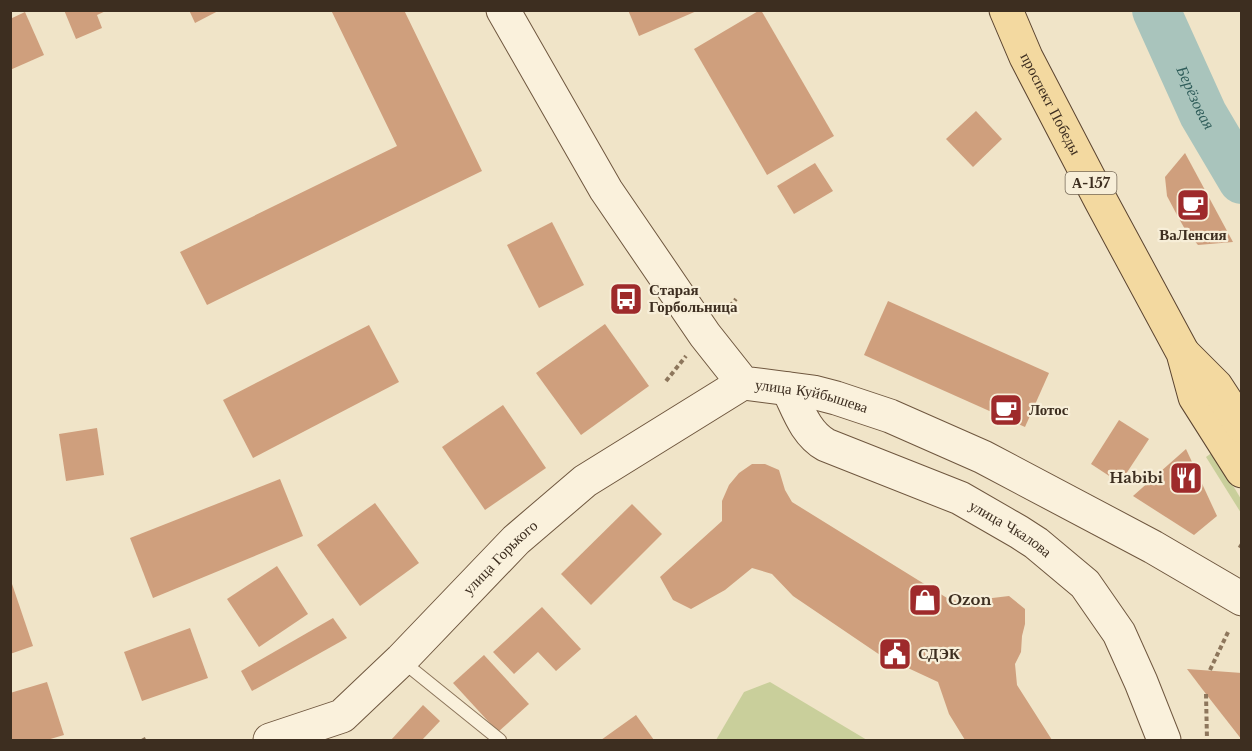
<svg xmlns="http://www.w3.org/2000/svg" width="1252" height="751" font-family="'Libre Baskerville',serif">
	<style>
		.green { fill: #c9cf9b }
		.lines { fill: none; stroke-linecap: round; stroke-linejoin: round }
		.river { stroke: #a9c4bc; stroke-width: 48 }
		.building { fill: #cf9f7d }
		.lane-casing { stroke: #8d765c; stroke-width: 14 }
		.secondary-casing { stroke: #6f573f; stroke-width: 35 }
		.primary-casing { stroke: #5b4430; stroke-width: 35 }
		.path { stroke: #8d765c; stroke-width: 4; stroke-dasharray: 4.5 3; stroke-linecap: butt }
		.lane { stroke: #faf1dc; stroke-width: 12 }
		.secondary { stroke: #faf1dc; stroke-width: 33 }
		.primary { stroke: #f3d9a0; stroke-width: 33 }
		.labels { text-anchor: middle; stroke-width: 4.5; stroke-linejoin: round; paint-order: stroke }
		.shield { fill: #f7eed8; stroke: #756857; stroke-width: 1.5 }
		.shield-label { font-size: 14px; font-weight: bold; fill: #3d2e20 }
		.street-label { font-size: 15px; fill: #3d2e20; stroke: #f7eed8 }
		.poi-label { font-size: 15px; font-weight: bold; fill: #3d2e20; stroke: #f7eed8; text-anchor: start }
		.water-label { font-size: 16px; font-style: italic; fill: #2f5d5a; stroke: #f7eed8 }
	</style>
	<rect width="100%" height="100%" fill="#f0e4c8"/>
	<g class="green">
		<path d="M1213,452l28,47v14l-35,-56z"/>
		<path d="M770,682l97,58h-151l28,-48z"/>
	</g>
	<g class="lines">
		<path class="river" id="s1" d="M1156,10l47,104 39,66"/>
	</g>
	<g class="building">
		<path d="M64,10h44l-11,5 5,13 -26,11z"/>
		<path d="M189,10h31l-25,13z"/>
		<path d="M331,10h73l78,161 -275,134 -27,-53 217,-106z"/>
		<path d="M628,10h71l-60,26z"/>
		<path d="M760,10h1l73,126 -67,39 -73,-126z"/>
		<path d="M25,12l19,43 -34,15v-51z"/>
		<path d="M976,111l26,28 -29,28 -27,-28z"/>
		<path d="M1185,153l48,89 -35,3 -12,-14 -9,-16 -10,-19 -2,-19z"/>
		<path d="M815,163l18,28 -39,23 -17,-28z"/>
		<path d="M552,222l32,63 -45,23 -32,-63z"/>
		<path d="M888,301l161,72 -24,54 -161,-72z"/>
		<path d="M605,324l44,62 -68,49 -45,-62z"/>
		<path d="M369,325l30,57 -146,76 -30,-58z"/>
		<path d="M503,405l43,63 -61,42 -43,-63z"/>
		<path d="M1119,420l30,19 -29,44 -29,-19z"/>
		<path d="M97,428l7,47 -38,6 -7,-47z"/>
		<path d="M1186,449l31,67 -23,19 -61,-39z"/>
		<path d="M752,464h13l14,6 6,20 7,12 155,96 19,6 18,-5 25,-3 16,13v15l-3,12 -1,16 -6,12 2,21 35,55h-87l-16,-26 -11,-32 -58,-27 -87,-59 -21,-22 -20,-6 -27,22 -34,19 -18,-9 -13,-23 62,-56v-20l7,-16 10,-12z"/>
		<path d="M280,479l23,57 -150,62 -23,-60z"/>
		<path d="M375,503l44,60 -59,43 -43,-61z"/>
		<path d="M632,504l30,30 -71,71 -30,-31z"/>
		<path d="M277,566l31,48 -49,33 -32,-48z"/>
		<path d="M10,578l23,68 -23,8z"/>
		<path d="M542,607l39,42 -25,22 -18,-19 -24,22 -21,-22z"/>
		<path d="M333,618l14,20 -95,53 -11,-20z"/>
		<path d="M190,628l18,50 -66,23 -18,-49z"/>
		<path d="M484,655l45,49 -31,28 -45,-49z"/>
		<path d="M1187,669l55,4v67l-36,-46z"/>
		<path d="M47,682l17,53 -17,5h-37v-47z"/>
		<path d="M423,705l17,16 -18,19h-31z"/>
		<path d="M636,715l18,25h-53z"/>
	</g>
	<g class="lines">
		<defs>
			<path id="lane" d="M402,661l98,79"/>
			<g id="secondary">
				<path id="s2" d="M503,10l103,180 99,145 38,48 70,9 23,6 54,18 93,41 170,90 89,52"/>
				<path id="s3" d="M788,389c10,20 17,44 38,56l134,53 59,34 17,11 49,41 34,49 22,49 23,58"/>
				<path id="s4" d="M270,740l72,-24 59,-56 115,-120 69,-59 158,-98"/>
			</g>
			<g id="primary">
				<path id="s5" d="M1006,10l20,47 75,144 82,152 12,44 47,74"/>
				<path d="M1184,354l32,32 26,40"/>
			</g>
		</defs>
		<use href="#lane" class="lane-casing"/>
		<use href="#secondary" class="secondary-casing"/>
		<use href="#primary" class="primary-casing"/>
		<g class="path">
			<path d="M725,312l11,-13"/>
			<path d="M666,381l20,-25"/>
			<path d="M1239,545l3,2"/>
			<path d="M1210,670l19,-40"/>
			<path d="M1206,694l1,46"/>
			<path d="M143,738l1,2"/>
		</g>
		<use href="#lane" class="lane"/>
		<use href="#secondary" class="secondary"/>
		<use href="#primary" class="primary"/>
	</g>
	<defs>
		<symbol id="cafe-square" viewBox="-11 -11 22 22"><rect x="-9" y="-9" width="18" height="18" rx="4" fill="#9e2a2b" stroke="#f7eed8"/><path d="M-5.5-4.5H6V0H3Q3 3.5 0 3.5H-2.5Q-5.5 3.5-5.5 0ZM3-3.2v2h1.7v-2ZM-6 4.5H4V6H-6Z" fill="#fff"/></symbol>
		<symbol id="bus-square" viewBox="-11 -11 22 22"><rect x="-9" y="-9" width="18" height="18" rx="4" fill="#9e2a2b" stroke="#f7eed8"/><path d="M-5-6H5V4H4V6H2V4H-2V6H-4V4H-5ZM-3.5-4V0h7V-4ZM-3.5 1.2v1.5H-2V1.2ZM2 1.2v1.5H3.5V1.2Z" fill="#fff"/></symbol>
		<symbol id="restaurant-square" viewBox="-11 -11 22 22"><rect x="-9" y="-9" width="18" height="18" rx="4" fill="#9e2a2b" stroke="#f7eed8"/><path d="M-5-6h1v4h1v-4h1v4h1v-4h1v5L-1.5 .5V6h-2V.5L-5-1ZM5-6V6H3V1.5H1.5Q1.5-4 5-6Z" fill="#fff"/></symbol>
		<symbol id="shop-square" viewBox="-11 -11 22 22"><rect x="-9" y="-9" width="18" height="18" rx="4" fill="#9e2a2b" stroke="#f7eed8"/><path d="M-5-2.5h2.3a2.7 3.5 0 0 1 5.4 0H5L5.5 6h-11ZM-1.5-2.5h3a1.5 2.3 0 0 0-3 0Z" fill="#fff"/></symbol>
		<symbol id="civic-square" viewBox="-11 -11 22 22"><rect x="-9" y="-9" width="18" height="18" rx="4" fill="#9e2a2b" stroke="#f7eed8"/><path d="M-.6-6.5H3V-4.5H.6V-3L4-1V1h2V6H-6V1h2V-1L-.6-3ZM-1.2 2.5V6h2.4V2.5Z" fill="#fff"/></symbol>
	</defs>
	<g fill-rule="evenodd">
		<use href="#cafe-square" x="1174" y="186" width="38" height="38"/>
		<use href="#bus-square" x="607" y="280" width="38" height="38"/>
		<use href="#cafe-square" x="987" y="391" width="38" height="38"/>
		<use href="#restaurant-square" x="1167" y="459" width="38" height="38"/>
		<use href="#shop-square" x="906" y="581" width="38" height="38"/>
		<use href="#civic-square" x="876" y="635" width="38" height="38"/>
	</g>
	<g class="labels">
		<rect class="shield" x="1065.5" y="172" width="51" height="22" rx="4.5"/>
		<g class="shield-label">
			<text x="1091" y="188">А-157</text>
		</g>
		<g class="street-label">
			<text dy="5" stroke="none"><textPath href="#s5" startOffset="104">проспект Победы</textPath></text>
			<text dy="5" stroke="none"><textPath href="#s2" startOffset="514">улица Куйбышева</textPath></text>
			<text dy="5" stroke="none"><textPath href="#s3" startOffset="272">улица Чкалова</textPath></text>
			<text dy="5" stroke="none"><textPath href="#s4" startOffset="300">улица Горького</textPath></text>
		</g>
		<g class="poi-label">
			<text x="1193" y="240" text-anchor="middle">ВаЛенсия</text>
			<text x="649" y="295">Старая<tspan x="649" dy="17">Горбольница</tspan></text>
			<text x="1029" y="415">Лотос</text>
			<text x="1163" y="483" text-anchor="end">Habibi</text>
			<text x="948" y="605">Ozon</text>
			<text x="918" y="659">СДЭК</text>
		</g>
		<g class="water-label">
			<text dy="6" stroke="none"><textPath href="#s1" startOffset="96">Берёзовая</textPath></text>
		</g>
	</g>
	<rect width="1252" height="751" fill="none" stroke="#3d2e20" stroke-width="24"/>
</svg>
